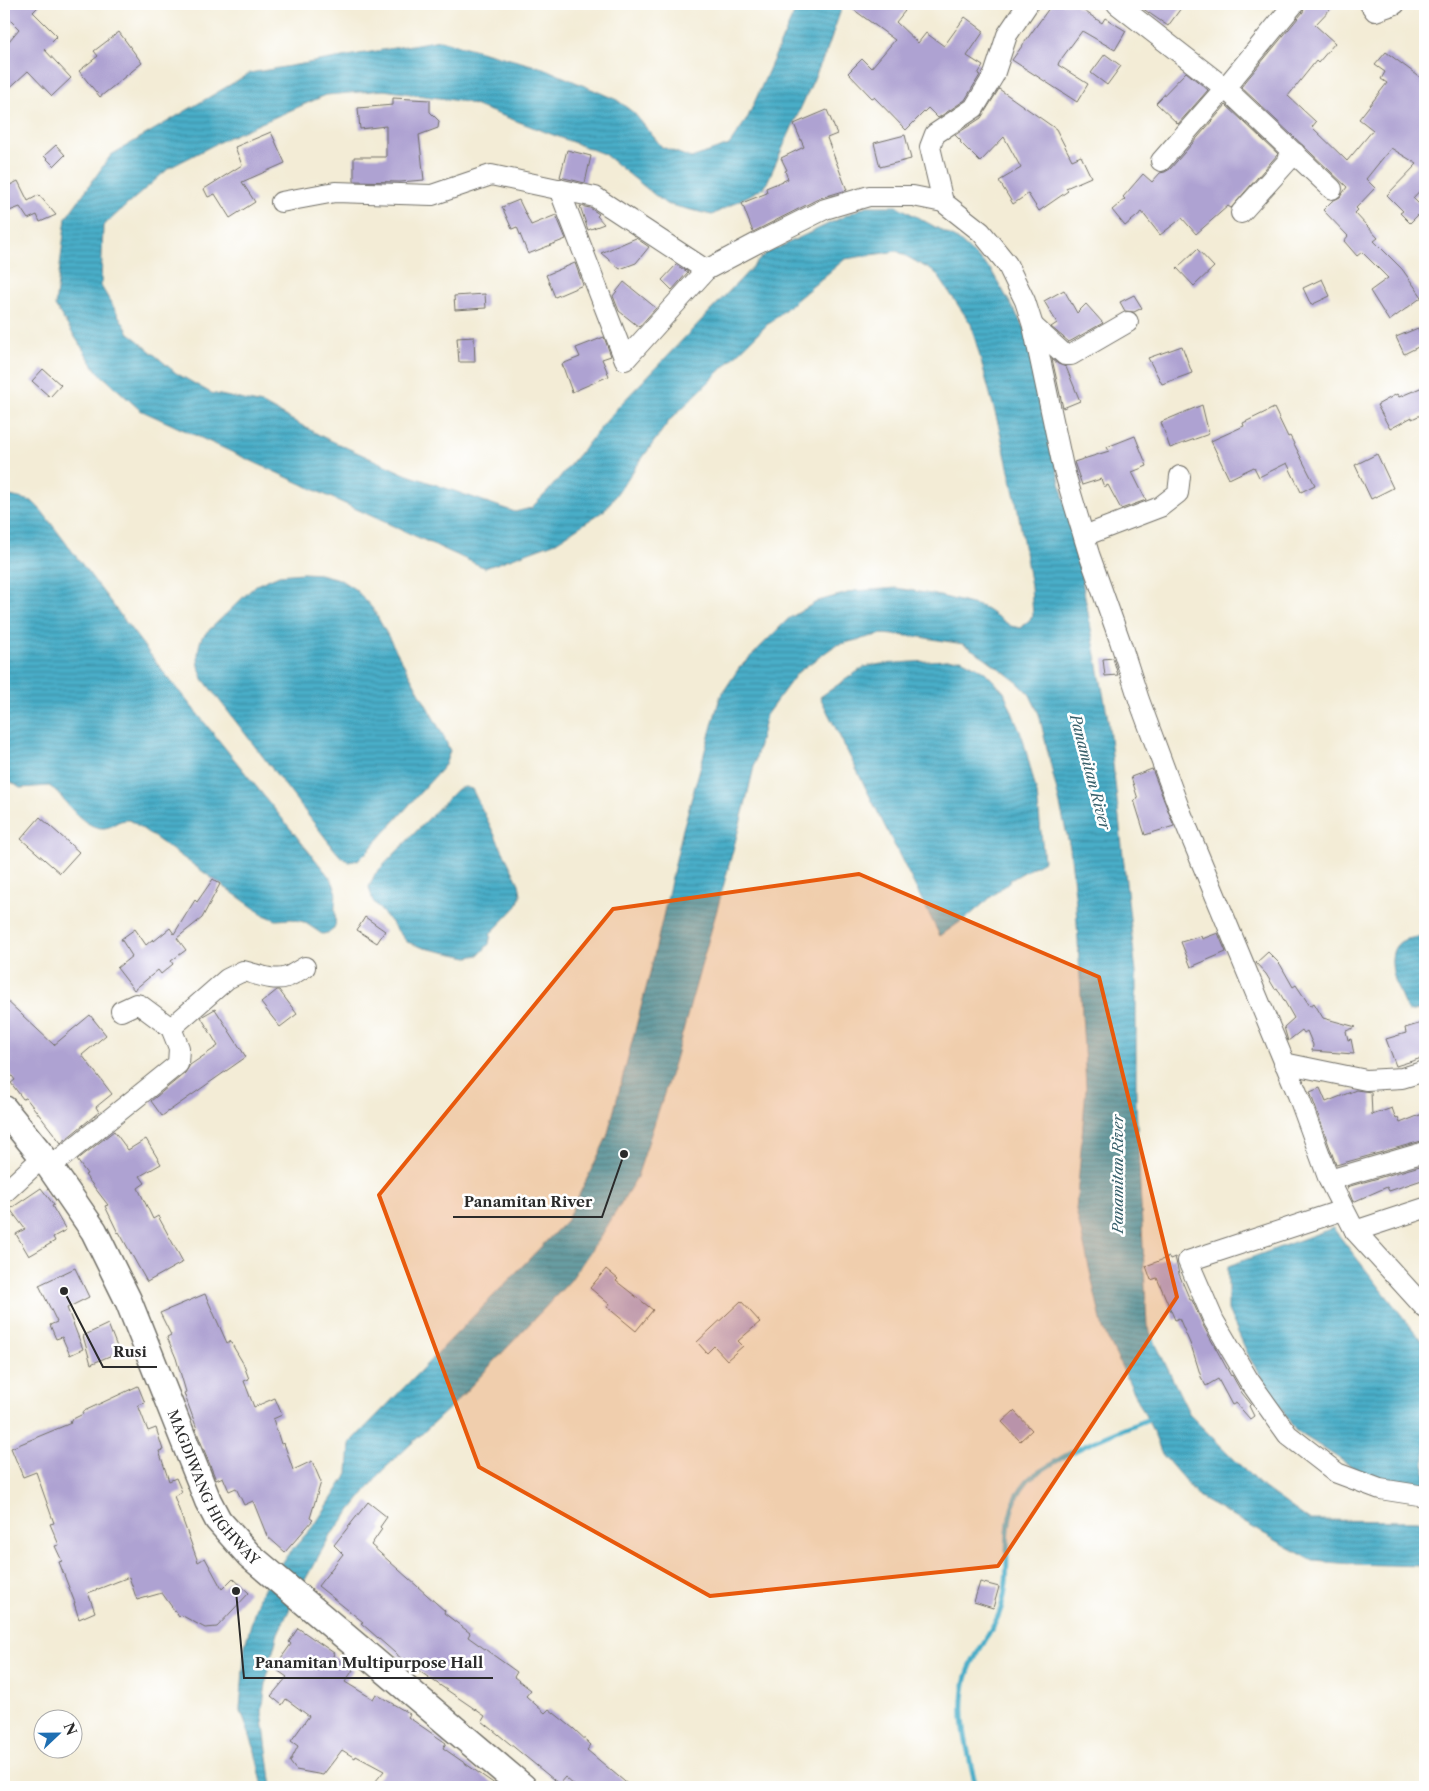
<svg xmlns="http://www.w3.org/2000/svg" width="1429" height="1791" font-family="'Libre Caslon Text',serif">
	<style>
		.water { fill: url(#water-rules); stroke: #3a6c7a }
		.lines { fill: none; stroke-linecap: round; stroke-linejoin: round }
		.stream { stroke: #48adc8; stroke-width: 5 }
		.building { fill: #aea2d2 }
		.minor-casing { stroke: #716f67; stroke-width: 22 }
		.major-casing { stroke: #716f67; stroke-width: 29 }
		.minor { stroke: #fff; stroke-width: 20 }
		.major { stroke: #fff; stroke-width: 26 }
		.marked { fill: #e8590c; fill-opacity: 0.2; stroke: #e8590c; stroke-width: 4; stroke-linejoin: round }
		.labels { text-anchor: middle; stroke-width: 5; stroke-linejoin: round; paint-order: stroke }
		.street-label { font-size: 14px; fill: #2b2b2b; stroke: #fff }
		.water-label { font-size: 15px; font-style: italic; fill: #375f6a; stroke: #fff }
		.leader { fill: none; stroke: #2b2b2b; stroke-width: 2 }
		.callout-dot { fill: #2b2b2b; stroke: #fff; stroke-width: 2 }
		.callout-label { font-size: 15px; text-anchor: middle; font-weight: bold; fill: #2b2b2b; stroke: #fff; stroke-width: 5; stroke-linejoin: round; paint-order: stroke }
	</style>
	<defs>
		<pattern id="water-rules" width="6" height="5" patternUnits="userSpaceOnUse" patternTransform="scale(1.25)"><rect width="6" height="5" fill="#48adc8"/><path d="M0 2.5h6" fill="none" stroke="#3c8da3"/></pattern>
	</defs>
	<rect width="100%" height="100%" fill="#fff"/>
	<filter id="ink" filterUnits="userSpaceOnUse"><feTurbulence type="fractalNoise" baseFrequency=".02" numOctaves="2"/><feDisplacementMap in="SourceGraphic" scale="10" xChannelSelector="R" yChannelSelector="G"/><feConvolveMatrix kernelMatrix="1 2 1 2 8 2 1 2 1" color-interpolation-filters="sRGB"/></filter>
	<filter id="wash" filterUnits="userSpaceOnUse"><feTurbulence type="fractalNoise" baseFrequency=".0096" numOctaves="4" result="noise"/><feDisplacementMap in="SourceGraphic" scale="20" xChannelSelector="R" yChannelSelector="G"/><feGaussianBlur stdDeviation="1.12" result="paint"/><feColorMatrix in="noise" values="0 0 0 0 0 0 0 0 0 0 0 0 0 0 0 0 0 1.4 0 .05"/><feComposite in="paint" operator="in"/></filter>
	<g filter="url(#wash)">
		<rect width="100%" height="100%" fill="#f3ecd6"/>
		<g class="water">
			<path d="M798,4h45l-16,46 -62,137 -53,28 -46,-11 -62,-50 -138,-52 -82,-12 -58,5 -97,42 -60,31 -66,58 -2,60 28,47 47,40 35,20 52,11 60,33 82,37 110,38 16,-4 18,-18 70,-84 146,-152 101,-48h31l62,34 32,30 34,59 55,241 28,149 28,254v132l11,221 43,89 69,69 50,36 116,1v45l-72,-2 -40,-3 -113,-63 -38,-44 -10,-25 -49,-100 -27,-119 10,-123 -10,-183 -6,-56 -31,-134 -9,-19 -13,-13 -33,-25 -21,-13 -43,-7 -38,-3 -46,11 -38,27 -32,43 -21,90 -27,101 -44,157 -37,114 -34,56 -33,48 -115,122 -72,67 -53,66 -33,58 -19,39 -10,37 -6,42 10,75h-9l-9,-40 -14,-38 5,-64 14,-49 25,-37 32,-36 32,-50 2,-30 217,-223 40,-83 43,-164 33,-144 37,-132 19,-29 49,-49 30,-18 37,-10 42,-3 39,7 47,12 28,19 10,2 12,-12 -2,-29 -13,-76 -19,-84 -28,-103 -35,-51 -39,-22 -52,8 -77,65 -99,97 -64,89 -49,32 -71,26 -345,-158 -43,-39 -42,-65 11,-88 45,-63 139,-82 190,-33 103,28 74,32 17,13 28,34 29,11 38,-13 18,-26z"/>
			<path d="M10,496l22,5 9,9 121,160 169,209c6,10 5,17 4,27 -1,13 6,26 -13,28l-18,-12 -12,-3 -16,1 -12,-5 -134,-95c-14,-1 -15,7 -26,8 -20,1 -37,-25 -49,-38l-6,-4 -29,2 -16,-11v-279z"/>
			<path d="M303,573l17,1 19,5 17,11 17,19 71,128 6,14 -5,14 -78,87 -8,8 -10,2 -8,-5 -7,-8 -131,-170c-6,-15 -7,-27 -1,-42l54,-52 23,-10z"/>
			<path d="M961,659l23,12 20,21 19,47 14,55 7,67 -32,18 -42,36 -30,21 -120,-239 44,-30 17,-3z"/>
			<path d="M465,787l7,2 47,95 2,10 -4,12 -26,27 -2,11 -10,11 -11,2 -44,-9 -17,-6 -34,-41 -4,-14 6,-13 82,-85z"/>
			<path d="M1425,936v73l-17,3c-8,-16 -26,-55 -9,-69 6,-5 19,-6 26,-7z"/>
			<path d="M1333,1228l92,117v142l-45,-2 -85,-55 -45,-71 -22,-49v-44z"/>
		</g>
		<g class="lines">
			<path class="stream" d="M976,1787c-7,-32 -17,-64 -12,-97 4,-32 24,-48 35,-76 18,-45 -6,-94 29,-134 5,-5 13,-9 19,-13 33,-22 70,-35 107,-50"/>
		</g>
		<g id="blocks">
			<g class="building">
				<path d="M4,4h37l-8,8 24,24 -13,13 27,29 -19,18 -24,-25 -24,22v-46l15,-18 -15,-15z"/>
				<path d="M846,4h50l9,7 -9,11 22,21 8,-10 18,13 21,-29 19,14 -17,25 16,10 -5,8 2,1 -15,25 -27,18 -10,-10 -22,22 -32,-33 -2,1 -24,-25 14,-14 9,9 24,-28z"/>
				<path d="M1052,4h22l28,19 3,-5 21,13 -11,19 -33,-19 -23,31 -1,3 30,19 -11,18 -65,-42z"/>
				<path d="M1136,4h48l-16,22z"/>
				<path d="M1306,4h29l-20,21 20,18 -17,20 -2,-2 -28,35 28,26 -4,5 35,34 26,-31 -14,-11 28,-36 -6,-4 4,-7 -10,-7 11,-13 39,29v104l-12,13 11,11 -14,14 -10,-10 3,-2 -16,-16 30,-31 -26,-16 -25,31 9,9 -19,20 2,2 -3,3 23,25 -4,3 28,28 20,28 -33,24 -19,-30 18,-13 -26,-26 -5,4 -13,-15 4,-5 -25,-26 9,-9 8,-4 7,-10 -106,-100 62,-75z"/>
				<path d="M119,32l23,31 -42,34 -21,-26 19,-15 -4,-5z"/>
				<path d="M1105,54l16,12 -14,19 -16,-12z"/>
				<path d="M1186,72l22,18 -30,34 -22,-21z"/>
				<path d="M999,89l57,40 16,31 9,-4 10,21 -25,11 2,3 -29,20 -11,-17 -15,10 -14,-23 22,-13 -17,-31 -24,25 -20,-20 1,-1 -6,-6 26,-17z"/>
				<path d="M393,98l37,2v12l9,9 -1,7 -19,7 5,45 -24,2 -46,-1v-24h32v-31l-26,3 -2,-21 35,-3z"/>
				<path d="M1226,105l52,49 -47,54 -3,-2 -32,28 -14,-16 -22,17 -18,-23 -17,14 -13,-16 13,-11 -2,-2 20,-23 9,8 8,-9 5,-1 5,-3z"/>
				<path d="M827,110l10,24 -10,4 20,52 -27,8 -67,34 -11,-29 25,-10 -1,-5 22,-9 -3,-8 2,-1 -6,-12 23,-11 -10,-23z"/>
				<path d="M271,132l14,31 -43,19 13,20 -25,16 -15,-24 -7,3 -4,-8 38,-24 -7,-18z"/>
				<path d="M905,135l6,24 -31,8 -6,-24z"/>
				<path d="M56,145l9,10 -11,11 -10,-10z"/>
				<path d="M567,150l24,6 -6,27 -25,-6z"/>
				<path d="M18,181l10,20 11,-6 17,20 -16,7 -3,-7 -9,4 -8,-12 -16,6v-25z"/>
				<path d="M519,200l12,25 25,-10 10,24 -38,15 -11,-27 -5,2 -10,-22z"/>
				<path d="M580,206l10,2 9,6 -2,2 7,8 -16,6z"/>
				<path d="M636,238l13,9 -13,16 -16,6 -19,-16z"/>
				<path d="M1197,249l17,18 -20,19 -17,-18z"/>
				<path d="M575,263l8,22 -28,12 -9,-22z"/>
				<path d="M676,265l12,7 -16,18 -10,-10z"/>
				<path d="M1322,279l8,17 -19,9 -8,-17z"/>
				<path d="M624,282l32,26 -17,19 -20,-16 -6,-15z"/>
				<path d="M1064,290l13,23 9,-9 17,19 -34,19 -18,-15 6,-4 -13,-22z"/>
				<path d="M485,294l1,14 -31,2 -1,-14z"/>
				<path d="M1134,295l8,13 -8,4 -9,-1 -5,-9z"/>
				<path d="M1418,328l6,16 -20,10 -8,-17z"/>
				<path d="M474,337l1,25h-16l-2,-24z"/>
				<path d="M604,337l7,19 -9,3 7,17 -37,16 -10,-28 18,-7 -4,-9z"/>
				<path d="M1182,346l10,27 -30,11 -14,-26z"/>
				<path d="M1052,359l6,5 8,3 14,34 -17,7z"/>
				<path d="M43,369l18,16 -11,12 -18,-16z"/>
				<path d="M1425,386v27l-13,6v-2l-22,12 -13,-24 20,-11 2,3z"/>
				<path d="M1202,405l7,29 -39,14 -9,-26z"/>
				<path d="M1274,408l14,29 2,-1 25,49 -14,7 -14,-29 -28,14 -5,-10 -25,12 -18,-38 33,-15 -1,-3z"/>
				<path d="M1135,436l12,30 -15,6 14,28 -25,9 -13,-24 -4,2 -3,-8 -19,6 -8,-23 35,-11 -2,-4z"/>
				<path d="M1377,454l16,34 -22,11 -16,-34z"/>
				<path d="M1113,658l5,17 -13,1 -2,-17z"/>
				<path d="M1152,769l22,57 -29,9 -11,-35 4,-1 -7,-22z"/>
				<path d="M40,817l39,35 -19,21 -39,-34z"/>
				<path d="M213,879l7,5 -18,34 -25,20 9,12 -15,11 2,3 -12,10 -3,-4 -24,20 -17,-22 15,-12 -11,-17 14,-10 11,16 7,-6 1,2 16,-13 4,6 21,-34 2,2z"/>
				<path d="M365,917l20,14 -8,12 -20,-13z"/>
				<path d="M1218,933l8,19 -35,15 -10,-25 20,-6 1,3z"/>
				<path d="M1268,952l12,12 13,23 3,-2 14,21 4,-3 9,15 33,9 -10,4 2,9 3,-1 3,15 -42,-3 1,-6 -6,-14 -3,2 -2,-3 -14,11 -4,-14 10,-9 -17,-30 -2,1 -9,-15 -10,-11z"/>
				<path d="M277,990h2l18,24 -17,13 -19,-24z"/>
				<path d="M4,998l50,47 36,-30 16,20 -24,20 30,39 -16,13 3,5 -38,31 -35,-45 -3,1 -12,-16 4,-3 -11,-15z"/>
				<path d="M215,1009l31,48 -84,59 -11,-15 34,-28 5,-8 28,-19 -17,-29z"/>
				<path d="M1425,1022v35l-29,9 -10,-27 20,-6 -1,-5z"/>
				<path d="M1320,1088l6,14 30,-12 15,2 1,23 20,-7 4,11 2,-1 2,5 25,-10v27l-89,25 -26,-73z"/>
				<path d="M114,1131l14,19 18,-11 15,25 -21,12 5,7 -7,5 15,31 5,-3 25,46 -36,20 -28,-50 -1,1 -13,-27 3,-1 -23,-30 2,-1 -10,-14z"/>
				<path d="M1420,1166l5,13 -36,12 -2,-4 -34,15 -6,-15z"/>
				<path d="M41,1188l13,17 -2,1 14,24 -13,7 2,4 -26,15 -13,-22 9,-5 -15,-20z"/>
				<path d="M1169,1257l1,2 5,-2 4,17 11,26h2l12,27 27,49 1,-1 10,18 9,11 -2,2 5,10 -4,3 -14,-16 -4,2 -14,-26 -12,7 -5,-9 -9,-29 -13,-30 -4,2 -18,-42 -6,2 -5,-14z"/>
				<path d="M75,1268l14,29 -22,11 16,41 -13,6 -8,-18 -6,2 -6,-14 7,-3 -18,-37z"/>
				<path d="M606,1269l12,10 -2,2 37,29 -17,21 -29,-24 2,-3 -19,-16z"/>
				<path d="M205,1294l22,49 3,-2 13,22 6,16 -5,2 10,26 21,-9 7,17 -9,4 8,25 3,-1 9,27 19,-9 9,21 -11,36 3,2 -28,32 -18,-16 -14,-35 -9,4 -8,-17 -7,3 -6,-14 -7,3 -20,-50 1,-1 -13,-36 2,-1 -10,-34 -9,-21 4,-2 -11,-22z"/>
				<path d="M741,1301l19,21 -22,19 5,5 -16,14 -13,-14 -7,7 -10,-11z"/>
				<path d="M108,1324l11,28 -28,12 -8,-28z"/>
				<path d="M138,1386l7,17 -7,2 10,26 8,-3 7,22 -4,1 10,30 7,-3 6,14 -8,4 24,66 7,-4 17,31 11,-11 16,15 -32,34 -12,1 -24,-13 -2,2 -17,-24 -25,7 -8,-23 -41,16 7,19 -16,7 -5,-16h1l-16,-41 3,-1 -7,-15 4,-1 -9,-21 4,-1 -18,-51 -13,5 -12,-29 60,-25 -2,-2 14,-7 -1,-2z"/>
				<path d="M1014,1411l18,19 -12,11 -18,-19z"/>
				<path d="M368,1502l19,15 -7,10 2,2 -11,16 74,66 -1,2 26,20 -2,4 49,35 -3,5 17,13 -5,6 19,17 4,-4 25,20 17,16 -4,5 44,37h-55l-11,-10 -6,7 -77,-63 3,-5 -82,-56 -42,-37 2,-1 -45,-36 25,-32 -9,-9z"/>
				<path d="M980,1582l19,5 -6,21 -19,-6z"/>
				<path d="M298,1628l36,25 -1,3 20,14 -8,12 28,17 3,-5 34,20 -2,3 38,26 -3,5 56,39h-128l13,-16 -28,-15 -1,2 -13,-8 -19,25 -27,-5 -6,-8 8,-16 -7,-5 18,-25 -23,-17 -4,6 -11,-9 16,-19 -13,-9 17,-24 -2,-2z"/>
			</g>
		</g>
	</g>
	<g filter="url(#ink)">
		<use href="#blocks" fill-opacity="0" stroke="#716f67" stroke-width="1"/>
		<g class="lines">
			<defs>
				<g id="minor">
					<path d="M1117,4l108,84 -64,73"/>
					<path d="M1294,4l-69,84 107,101"/>
					<path d="M1370,4l5,7 20,-7"/>
					<path d="M559,189l66,171 81,-90 51,-27 68,-34 44,-13h44l30,6 38,30 26,32 18,37 8,25 30,141 26,87 31,87 19,59 40,108 119,287 31,85 26,51 70,77"/>
					<path d="M281,202l54,-10 97,3 59,-20 104,22 111,73"/>
					<path d="M943,202l-13,-55 5,-13 39,-26 20,-33 13,-40 21,-31"/>
					<path d="M1241,213l54,-60"/>
					<path d="M1033,326l32,29h6l57,-33"/>
					<path d="M1084,536l76,-29 18,-14 2,-17"/>
					<path d="M171,1028l56,-49 16,-8c14,3 30,11 44,6 6,-2 12,-7 18,-10"/>
					<path d="M1284,1063l82,17 36,-2 23,-7"/>
					<path d="M50,1167l128,-103 1,-16 -8,-20 -31,-23 -4,-1 -15,7"/>
					<path d="M1329,1180l96,-28"/>
					<path d="M4,1193l39,-36"/>
					<path d="M1343,1210l-155,51 26,60 34,58 40,56 49,38 43,16 45,7"/>
					<path d="M1355,1231l70,-23"/>
				</g>
				<g id="major">
					<path id="s1" d="M4,1109l39,48 51,74 34,69 80,201 10,19 31,35 274,232"/>
				</g>
			</defs>
			<use href="#minor" class="minor-casing"/>
			<use href="#major" class="major-casing"/>
			<use href="#minor" class="minor"/>
			<use href="#major" class="major"/>
		</g>
	</g>
	<path class="marked" d="M859,874l240,103 78,320 -179,269 -288,30 -231,-129 -100,-272 234,-286z"/>
	<g class="labels">
		<g class="street-label">
			<text dy="5" stroke="none"><textPath href="#s1" startOffset="436">MAGDIWANG HIGHWAY</textPath></text>
		</g>
		<g class="water-label">
			<text transform="translate(1090 772) rotate(75)" y="5">Panamitan River</text>
			<text transform="translate(1118 1174) rotate(-90)" y="5">Panamitan River</text>
		</g>
	</g>
	<path class="leader" d="M624 1154L602 1217H453M64 1291L103 1367H157M236 1591L244 1678H493"/>
	<g class="callout-dot">
		<circle cx="624" cy="1154" r="5"/>
		<circle cx="64" cy="1291" r="5"/>
		<circle cx="236" cy="1591" r="5"/>
	</g>
	<g class="callout-label">
		<text x="528" y="1207">Panamitan River</text>
		<text x="130" y="1357">Rusi</text>
		<text x="369" y="1668">Panamitan Multipurpose Hall</text>
	</g>
	<rect width="1429" height="1791" fill="none" stroke="#fff" stroke-width="20"/>
	<g transform="translate(58 1734) rotate(68)"><circle r="24" fill="#ffffff" stroke="#aaaaaa"/>
	<path d="M0-4L9 19L0 12L-9 19Z" fill="#1f6fb2"/>
	<text y="-8" font-size="14" font-weight="bold" text-anchor="middle" fill="#2b2b2b">N</text>
	</g>
</svg>
